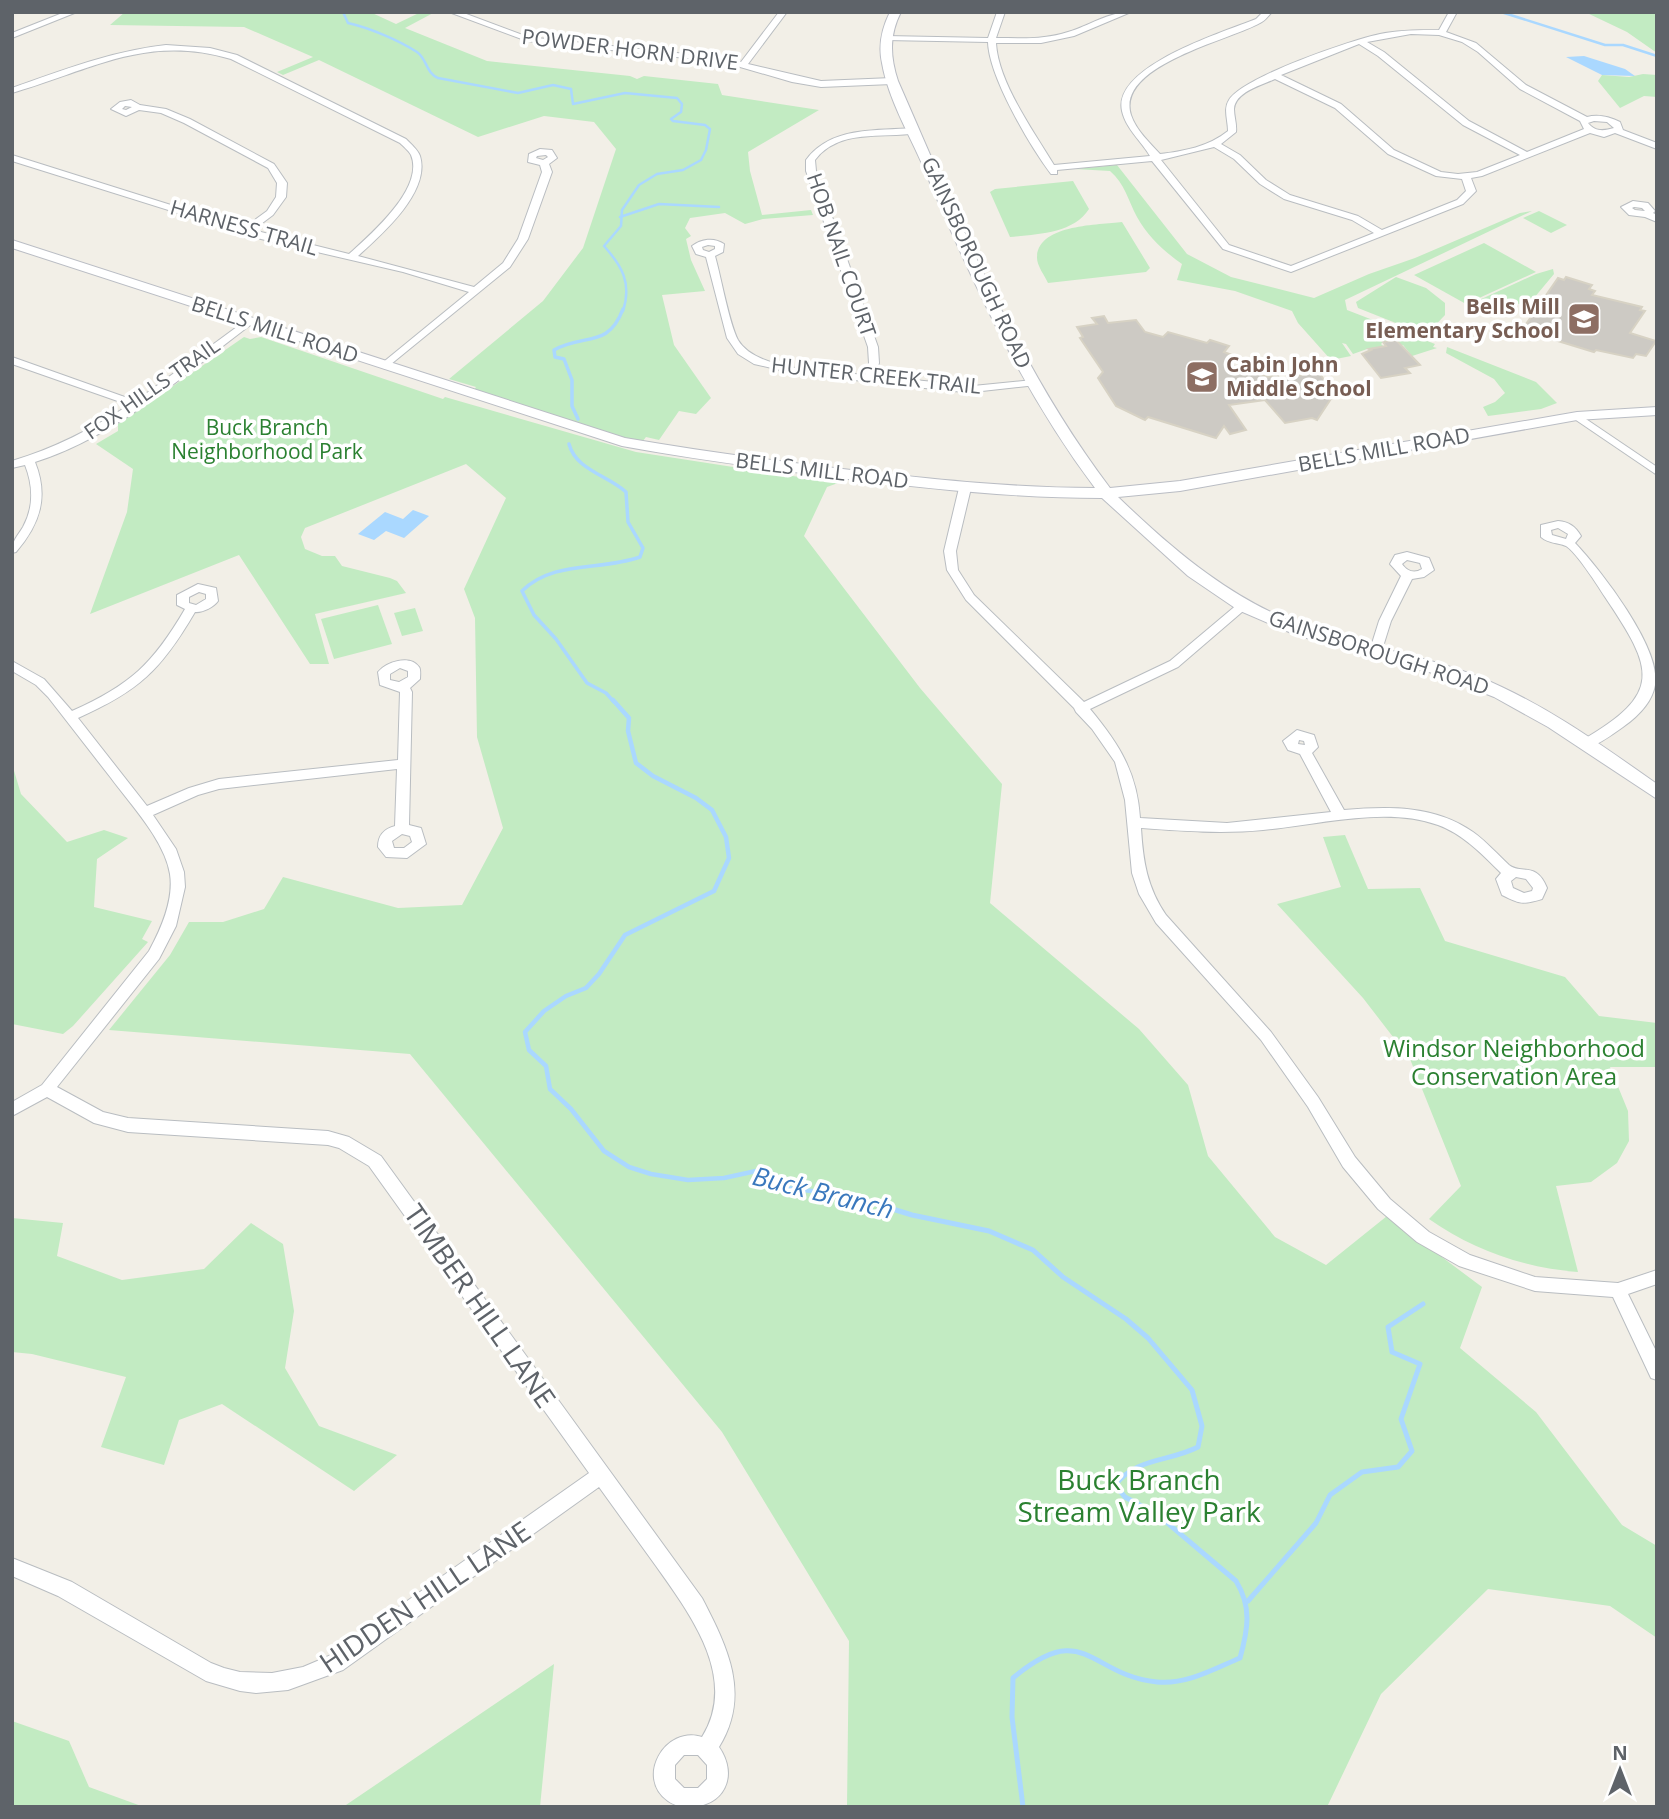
<svg xmlns="http://www.w3.org/2000/svg" width="1669" height="1819" font-family="'Open Sans',sans-serif">
	<style>
		.green { fill: #c2ebc2 }
		.water { fill: #aad8ff }
		.lines { fill: none; stroke-linecap: round; stroke-linejoin: round }
		.stream-far3 { stroke: #aad8ff; stroke-width: 2.5 }
		.stream-far2 { stroke: #aad8ff; stroke-width: 3.5 }
		.stream-far1 { stroke: #aad8ff; stroke-width: 4.5 }
		.stream { stroke: #aad8ff; stroke-width: 5 }
		.building { fill: #cdcac4; stroke: #d7d2c4; stroke-width: 2 }
		.street-casing { stroke: #b9bdc1; stroke-width: 2 }
		.secondary-casing { stroke: #babdc4; stroke-width: 2 }
		.street { fill: #fff; fill-rule: evenodd }
		.secondary { fill: #fff; fill-rule: evenodd }
		.labels { text-anchor: middle; stroke-width: 7; stroke-linejoin: round; paint-order: stroke }
		.far-street-label { font-size: 21px; fill: #5e6369; stroke: #fff }
		.far-education-label { font-size: 21px; font-weight: bold; fill: #785e54; stroke: #fff; text-anchor: end }
		.far-park-label { font-size: 21px; fill: #2b8131; stroke: #fff }
		.park-label { font-size: 24px; fill: #2b8131; stroke: #fff }
		.water-label { font-size: 26px; font-style: italic; fill: #3a78bd; stroke: #fff }
		.near-street-label { font-size: 28px; fill: #5e6369; stroke: #fff }
		.near-park-label { font-size: 28px; fill: #2b8131; stroke: #fff }
	</style>
	<rect width="100%" height="100%" fill="#f2efe7"/>
	<g class="green">
		<path d="M125,12h245l26,12 25,-12h14l-30,16 82,33 143,15 7,3 7,-3 74,8 4,11 97,15 -71,42 2,19 12,44 49,-5 2,5 -50,4 -18,5 -20,-11 -35,5 -5,10 6,8 -5,3 5,21 14,31 -43,4 12,50 37,53 -15,16 -17,-3 -20,29 -13,-3 -7,9 -168,-52 5,-7 -27,-8 94,-78 40,-53 33,-99 -22,-27 -50,-6 -66,21 -159,-77 -36,15 -6,-3 36,-15 -69,-30 -134,-2z"/>
		<path d="M1585,12h72v41l-30,-21z"/>
		<path d="M1643,74l14,1v22l-13,-1 -24,12 -22,-27 4,-6 27,2z"/>
		<path d="M1117,165l70,89 44,23 83,21 55,-24 46,-16 105,-45 12,-2 -187,89 2,10 88,34 -2,3 4,1 -25,8 -9,-11 -20,-3 -2,2 4,4h-15l-17,6 -7,-10 -4,-1 9,13 -20,4 -33,-37 -6,-12 -57,-20 -58,-11 5,-16c-17,-12 -34,-27 -45,-47 -9,-17 -12,-33 -27,-46l-35,-2z"/>
		<path d="M1073,181l16,28c-16,25 -52,25 -79,28l-20,-45 5,-3z"/>
		<path d="M1539,211l28,14 -16,8 -28,-15z"/>
		<path d="M1122,222l28,46 -4,4 -98,11c-3,-7 -11,-17 -11,-25 0,-34 62,-33 85,-36z"/>
		<path d="M1484,243l52,29 -70,32 -52,-29z"/>
		<path d="M1553,269l1,5 -25,30 5,2 -3,2 -32,-11 -10,8 -12,-4 59,-27z"/>
		<path d="M1396,277l30,11 19,15v12l-19,20 -68,-27 -2,-6z"/>
		<path d="M244,337l6,2 11,-2 182,62 2,-2 191,55 202,31 -11,4 -23,49 116,152 82,96 -12,119 149,126 49,56 20,71 67,81 51,28 61,-49 95,71 -22,61 76,64 86,113 35,21v92l-47,-32 -122,-17 -107,105 -54,113h-480l2,-166 -127,-209 -312,-378 -301,-24 61,-75 19,-33h34l41,-13 19,-32 115,31 64,-3 41,-77 -26,-91 -2,-119 -11,-29 42,-91 -40,-34 -161,64 -4,9 4,12 17,7h13l7,10 48,12 7,3 9,12 -91,21 14,50h-19l-71,-109 -149,59 37,-102 6,-43 -37,-25 22,-13v-7z"/>
		<path d="M1447,347l89,35 21,21 -16,6 -53,7 -5,-9 12,-5 10,-9 -11,-14 -48,-26z"/>
		<path d="M378,605l14,39 -58,15 -13,-40z"/>
		<path d="M415,608l8,23 -21,5 -8,-23z"/>
		<path d="M12,764l9,30 46,48 37,-12 24,8 -31,21 -3,48 58,14 -10,18 6,3 -75,84 -10,8 -51,-10z"/>
		<path d="M1345,835l23,54 52,-1 25,53 120,36 34,39 58,7v44h-47l18,44 1,30 -12,22 -26,19 -35,4 22,86c-54,-4 -105,-22 -149,-53l32,-33 -51,-127 -47,-61 -86,-94 64,-17 -18,-50z"/>
		<path d="M12,1218l51,5 -6,33 65,24 82,-11 47,-46 32,21 11,67 -9,57 34,58 78,29 -43,36 -132,-87 -43,16 -15,45 -63,-18 25,-70 -94,-23 -20,-2z"/>
		<path d="M554,1664l-14,143h-197z"/>
		<path d="M12,1721l57,20 20,46 55,20h-132z"/>
	</g>
	<g class="water">
		<path d="M1584,56l41,13 10,7 -33,-1 -36,-18z"/>
		<path d="M413,510l16,6 -25,22 -18,-7 -12,9 -16,-6 27,-22 18,7z"/>
	</g>
	<g class="lines">
		<g class="stream-far3">
			<path d="M343,12l5,11c22,5 50,17 69,29 10,7 9,21 21,26l80,15 35,-8 18,4 2,15 52,-11 52,5 5,6 -1,8 -10,7 2,2 32,4 5,4 -4,21 -5,10 -18,10 -26,4 -18,11 -17,25 -1,16 -17,20c18,20 28,37 19,65"/>
			<path d="M1501,12l104,33h18l34,11"/>
			<path d="M620,217l39,-13 60,3"/>
		</g>
		<g class="stream-far2">
			<path d="M578,419l-6,-13v-26l-8,-21 -9,-2 -1,-7c30,-17 54,-1 69,-41"/>
			<path d="M569,444c7,26 38,31 57,48l2,30 15,26 -3,9c-39,14 -87,3 -118,34l12,24 22,24 31,44 19,10 8,9"/>
		</g>
		<path class="stream-far1" d="M613,700l16,18 -1,13 8,32 17,13 43,22 16,12 14,27 3,21 -15,33 -89,44 -26,39 -13,14 -20,8 -22,15 -19,21 4,18 17,16 4,23 21,20 33,42 25,16 22,7 37,6 36,-2 32,-7 17,6 15,11 62,8"/>
		<g class="stream">
			<path d="M844,1194l68,21 77,16 44,19 30,27 63,42 22,19 44,52 10,36 -4,21c-29,15 -61,10 -83,38l10,12 33,18 78,66c16,26 12,48 4,77 -26,11 -54,27 -83,24 -68,-7 -72,-64 -144,-4l-1,39 11,90"/>
			<path d="M1248,1601l68,-78 14,-28 32,-23 36,-5 14,-16 -11,-32 19,-55 -28,-12 -4,-25 35,-23"/>
		</g>
	</g>
	<g class="building">
		<path d="M1566,277l26,8 -3,4 6,2 -3,4 50,12 -2,3 5,1 -15,22 26,8 -10,15 -10,-2 -3,4 -37,-8 -2,2 -72,-22 36,-52 6,2z"/>
		<path d="M1104,316l4,7 28,-3 9,12 18,5 5,-5 39,11 3,-3 19,6 -5,6 8,3 -6,9 42,13 9,-2 3,4 39,-7 5,8 16,5 -23,35 -5,-2 -27,5 -20,-23 -36,5 17,25 -16,4 -6,-8 -8,12 -68,-21 -3,3 -29,-14 -18,-28 5,-6 -23,-34 3,-1 -6,-10 20,-3 -5,-6z"/>
		<path d="M1396,340l24,25 -15,3 5,5 -29,5 -19,-24 9,-4 -2,-1 17,-3 -3,-4z"/>
	</g>
	<g class="lines">
		<defs>
			<g id="street">
				<path d="M65,12h12l-65,26v-5z"/>
				<path d="M449,12h12l67,25 195,21 18,4 38,-50h8l-39,52 73,17 71,-3 4,3 -4,3 -71,3 -29,-5 -69,-20 -196,-21z"/>
				<path d="M997,12h8l-9,26c25,0 48,2 72,-6 21,-6 40,-20 63,-20l-57,24 -33,7h-45c2,39 38,89 58,122l96,-9c-8,-14 -24,-27 -28,-45 -10,-45 102,-79 134,-92l7,-7h9c-4,4 -7,9 -12,11 -29,17 -145,42 -129,92 5,15 18,27 29,39 24,-3 48,-7 68,-23 0,-11 -5,-22 1,-31 14,-23 122,-60 151,-66 19,-4 39,-4 59,-4l10,-18h8l-11,20 30,11 50,42 61,32c11,-3 23,0 33,5l3,8 34,13v6l-42,-16 -11,4 -14,-4 -108,43 -11,2 5,13 -13,13 -172,68 -68,-23 -71,-88 -95,9v4h-6c-21,-28 -62,-97 -63,-132l-102,-2 -4,-2 4,-2 102,2zM1411,34l28,1 23,7 16,10 42,37 60,32 4,8 -57,23 -58,-31 -85,-69 -17,-10zM1359,44l19,12 85,69 57,30 -43,17 -19,2 -17,-2 -47,-22 -53,-46 -60,-29zM1275,79l60,29 53,46 48,22 26,3 4,12 -9,9 -75,30 -24,-14 -68,-21 -24,-15 -26,-25 -19,-11 15,-12c1,-8 -2,-15 -2,-23 1,-17 28,-24 41,-30zM1594,121l13,1 7,6c-10,3 -19,4 -26,-5zM1214,147l20,12 26,25 24,15 68,21 22,13 -83,33 -62,-21 -68,-85z"/>
				<path d="M166,45l44,3 27,7 169,84c5,5 12,11 14,17 11,36 -39,79 -62,100l116,31 29,-24 15,-24 24,-67 -2,-7 -12,-3 1,-8 11,-5 12,1 5,8 -8,6 3,8 -24,67 -18,28 -125,102 -5,-3 1,-2 88,-72 -66,-20 -142,-33 -249,-78v-6l232,73 23,-17 9,-14 1,-14 -9,-15 -84,-45 -23,-10 -22,-3 -13,6 -15,-7 9,-7 11,-2 9,5 26,4 24,10 84,45 13,19 -1,14 -13,18 -20,15 96,24c21,-19 76,-66 62,-99 -2,-4 -8,-9 -11,-12l-169,-84c-85,-25 -140,11 -219,34v-5c51,-18 100,-37 154,-43zM125,106l7,1 -6,3 -4,-1zM546,155l2,2 -5,3 -7,-2 1,-2z"/>
				<path d="M914,128l4,3 -1,2c-35,6 -78,-5 -102,27l1,11 62,176 1,16 -4,13 98,10 60,-6 5,3 -1,2 -64,7 -22,-1 -158,-18 -39,-9 -16,-10 -11,-16 -21,-81 -10,-3 -4,-8c9,-7 22,-9 32,-2l-1,8 -8,4c6,21 14,67 23,84 19,32 93,31 127,35l4,-12 -1,-16 -62,-176v-11c25,-34 70,-29 108,-32zM708,245l7,1v3l-6,3 -6,-2 -1,-3z"/>
				<path d="M1633,201l15,2 7,8 -2,2 4,2v7l-12,-5 -16,-2 -8,-8zM1634,207l8,1 3,3 -10,-1 -3,-2z"/>
				<path d="M249,318l4,1v4c-68,51 -136,113 -218,139 14,35 5,62 -19,90l-4,1c0,-13 5,-16 11,-26 11,-20 10,-42 2,-62l-13,3v-7c43,-13 80,-32 117,-56l-117,-41v-7l124,44z"/>
				<path d="M1577,413l80,54v8l-84,-57 -1,-2z"/>
				<path d="M965,485l6,3 -15,63 2,19 16,25 110,107 86,-41 69,-58 4,-1 6,4 -71,61 -88,42c29,35 47,63 50,109l87,5 104,-11 -31,-58 -12,-4 -5,-9 14,-11 17,5 4,12 -6,6 32,57c44,-4 91,-5 129,22 14,10 24,22 36,33 13,10 27,-4 38,23l-5,11c-20,6 -22,5 -40,-4l-6,-16 5,-6c-18,-18 -38,-39 -63,-48 -52,-19 -121,0 -175,5 -41,4 -81,1 -122,-2 2,33 6,59 25,87l105,117 47,65 37,60 35,42 39,33 41,23 65,22 83,6 39,-13v14l-29,10 29,59v27l-6,-2 -38,-81 -78,-6 -76,-25 -42,-24 -39,-33 -35,-42 -35,-60 -47,-67 -105,-117 -17,-29 -7,-21 -7,-73 -10,-38 -23,-33 -16,-17 -2,-4 -108,-108 -19,-30 -3,-19 15,-63zM1299,740l5,1 1,4 -7,-1zM1516,877l10,2 7,9 -1,3 -8,2 -11,-5 -2,-7z"/>
				<path d="M1558,521c11,1 17,5 23,15l-6,7c25,26 87,106 80,142 -3,18 -18,32 -32,42 -11,8 -24,17 -37,22l-5,-2 -1,-3 1,-3c83,-48 73,-71 24,-144 -7,-11 -29,-45 -39,-51 -9,-4 -17,-2 -25,-9v-12zM1558,528l10,6 -2,5 -14,-4 -1,-5z"/>
				<path d="M1407,552l22,6 5,12 -10,7 -12,2 -21,42 -10,32 -6,4 -4,-1 -2,-3 10,-32 22,-45 -11,-12 5,-9zM1407,560l13,3 2,6c-8,5 -15,2 -20,-5z"/>
				<path d="M198,584l18,4 2,13c-4,6 -16,12 -23,11 -34,58 -56,79 -117,106l69,88 42,-18 30,-9 179,-19 2,-68 -20,-7 -2,-13c8,-10 32,-18 41,-5 2,2 1,10 1,12l-10,9 2,4 -3,133 12,3 5,16 -19,14 -21,-1 -8,-10c0,-12 6,-18 17,-21l2,-57 -178,20 -21,6 -45,20 23,34 8,23 1,15 -9,39 -17,33 -102,128 46,25 25,6 200,13 21,6 32,19 321,442c26,50 49,97 17,149 20,29 5,60 -30,60 -8,0 -14,-1 -21,-6 -33,-23 -3,-76 34,-64 37,-59 -12,-123 -46,-171 -19,-26 -38,-53 -57,-79l-256,183 -55,20 -32,3 -16,-2 -34,-10 -148,-85 -46,-20v-18l60,24 139,81 13,5 16,4 32,1 31,-6 26,-11 260,-183 -220,-307 -30,-18 -11,-3 -200,-13 -34,-9 -47,-26 -35,19v-14l30,-17 107,-134c12,-22 25,-51 21,-77 -5,-33 -39,-69 -59,-96 -21,-27 -42,-54 -63,-81l-12,-12 -24,-14v-10l32,18 28,32c58,-26 81,-47 113,-102l-8,-4v-10zM199,592l7,2v5l-10,6 -7,-2v-6zM400,668l8,3v6l-9,5 -9,-2v-6zM402,834l8,2 2,6 -8,6h-10l-2,-7zM684,1755h14l9,10v14l-9,9h-14l-9,-9v-14z"/>
			</g>
			<path id="secondary" d="M890,12h11c-12,23 -11,45 -3,69 62,141 118,283 212,407l70,-7 397,-69 80,-5v8l-80,5 -397,71 -62,6c56,54 117,106 192,131 55,19 114,27 169,49 64,26 121,67 178,107v15l-109,-72 -54,-30 -58,-23 -140,-39 -58,-25 -50,-34 -86,-78c-87,0 -168,-9 -254,-19 -76,-10 -151,-19 -226,-33l-610,-198v-8l613,198c75,13 150,23 226,32 82,9 161,18 244,18 -74,-99 -124,-208 -172,-322 -14,-32 -35,-68 -41,-103 -4,-18 0,-35 8,-51z"/>
		</defs>
		<use href="#street" class="street-casing"/>
		<use href="#secondary" class="secondary-casing"/>
		<use href="#street" class="street"/>
		<use href="#secondary" class="secondary"/>
	</g>
	<defs>
		<symbol id="school-square" viewBox="-11 -11 22 22"><rect x="-9" y="-9" width="18" height="18" rx="4" fill="#8d6e63" stroke="#fff"/><path d="M0-5L7-2L0 1L-7-2ZM-4 1L0 2.5L4 1V4Q0 6-4 4Z" fill="#fff"/></symbol>
	</defs>
	<g fill-rule="evenodd">
		<use href="#school-square" x="1565" y="300" width="38" height="38"/>
		<use href="#school-square" x="1183" y="358" width="38" height="38"/>
	</g>
	<g class="labels">
		<g class="far-street-label">
			<text transform="translate(630 50) rotate(7)" y="7">POWDER HORN DRIVE</text>
			<text transform="translate(244 228) rotate(16)" y="7">HARNESS TRAIL</text>
			<text transform="translate(841 255) rotate(71)" y="7">HOB NAIL COURT</text>
			<text transform="translate(976 263) rotate(65)" y="7">GAINSBOROUGH ROAD</text>
			<text transform="translate(275 330) rotate(18)" y="7">BELLS MILL ROAD</text>
			<text transform="translate(876 376) rotate(6)" y="7">HUNTER CREEK TRAIL</text>
			<text transform="translate(152 389) rotate(-35)" y="7">FOX HILLS TRAIL</text>
			<text transform="translate(1384 450) rotate(-10)" y="7">BELLS MILL ROAD</text>
			<text transform="translate(822 471) rotate(7)" y="7">BELLS MILL ROAD</text>
			<text transform="translate(1379 653) rotate(18)" y="7">GAINSBOROUGH ROAD</text>
		</g>
		<g class="far-education-label">
			<text x="1560" y="314">Bells Mill<tspan x="1560" dy="24">Elementary School</tspan></text>
			<text x="1226" y="372" text-anchor="start">Cabin John<tspan x="1226" dy="24">Middle School</tspan></text>
		</g>
		<g class="far-park-label">
			<text x="267" y="435">Buck Branch<tspan x="267" dy="24">Neighborhood Park</tspan></text>
		</g>
		<g class="park-label">
			<text x="1514" y="1057">Windsor Neighborhood<tspan x="1514" dy="28">Conservation Area</tspan></text>
		</g>
		<g class="water-label">
			<text transform="translate(823 1193) rotate(14)" y="9">Buck Branch</text>
		</g>
		<g class="near-street-label">
			<text transform="translate(480 1306) rotate(55)" y="10">TIMBER HILL LANE</text>
			<text transform="translate(425 1597) rotate(-34)" y="10">HIDDEN HILL LANE</text>
		</g>
		<g class="near-park-label">
			<text x="1139" y="1490">Buck Branch<tspan x="1139" dy="32">Stream Valley Park</tspan></text>
		</g>
	</g>
	<rect width="1669" height="1819" fill="none" stroke="#5e6369" stroke-width="28"/>
	<g transform="translate(1620 1770)" stroke="#ffffff" stroke-width="5" paint-order="stroke">
	<path d="M0-5L12 26L0 18L-12 26Z" fill="#5e6369"/>
	<text y="-10" font-size="19" font-weight="bold" text-anchor="middle" fill="#5e6369">N</text>
	</g>
</svg>
